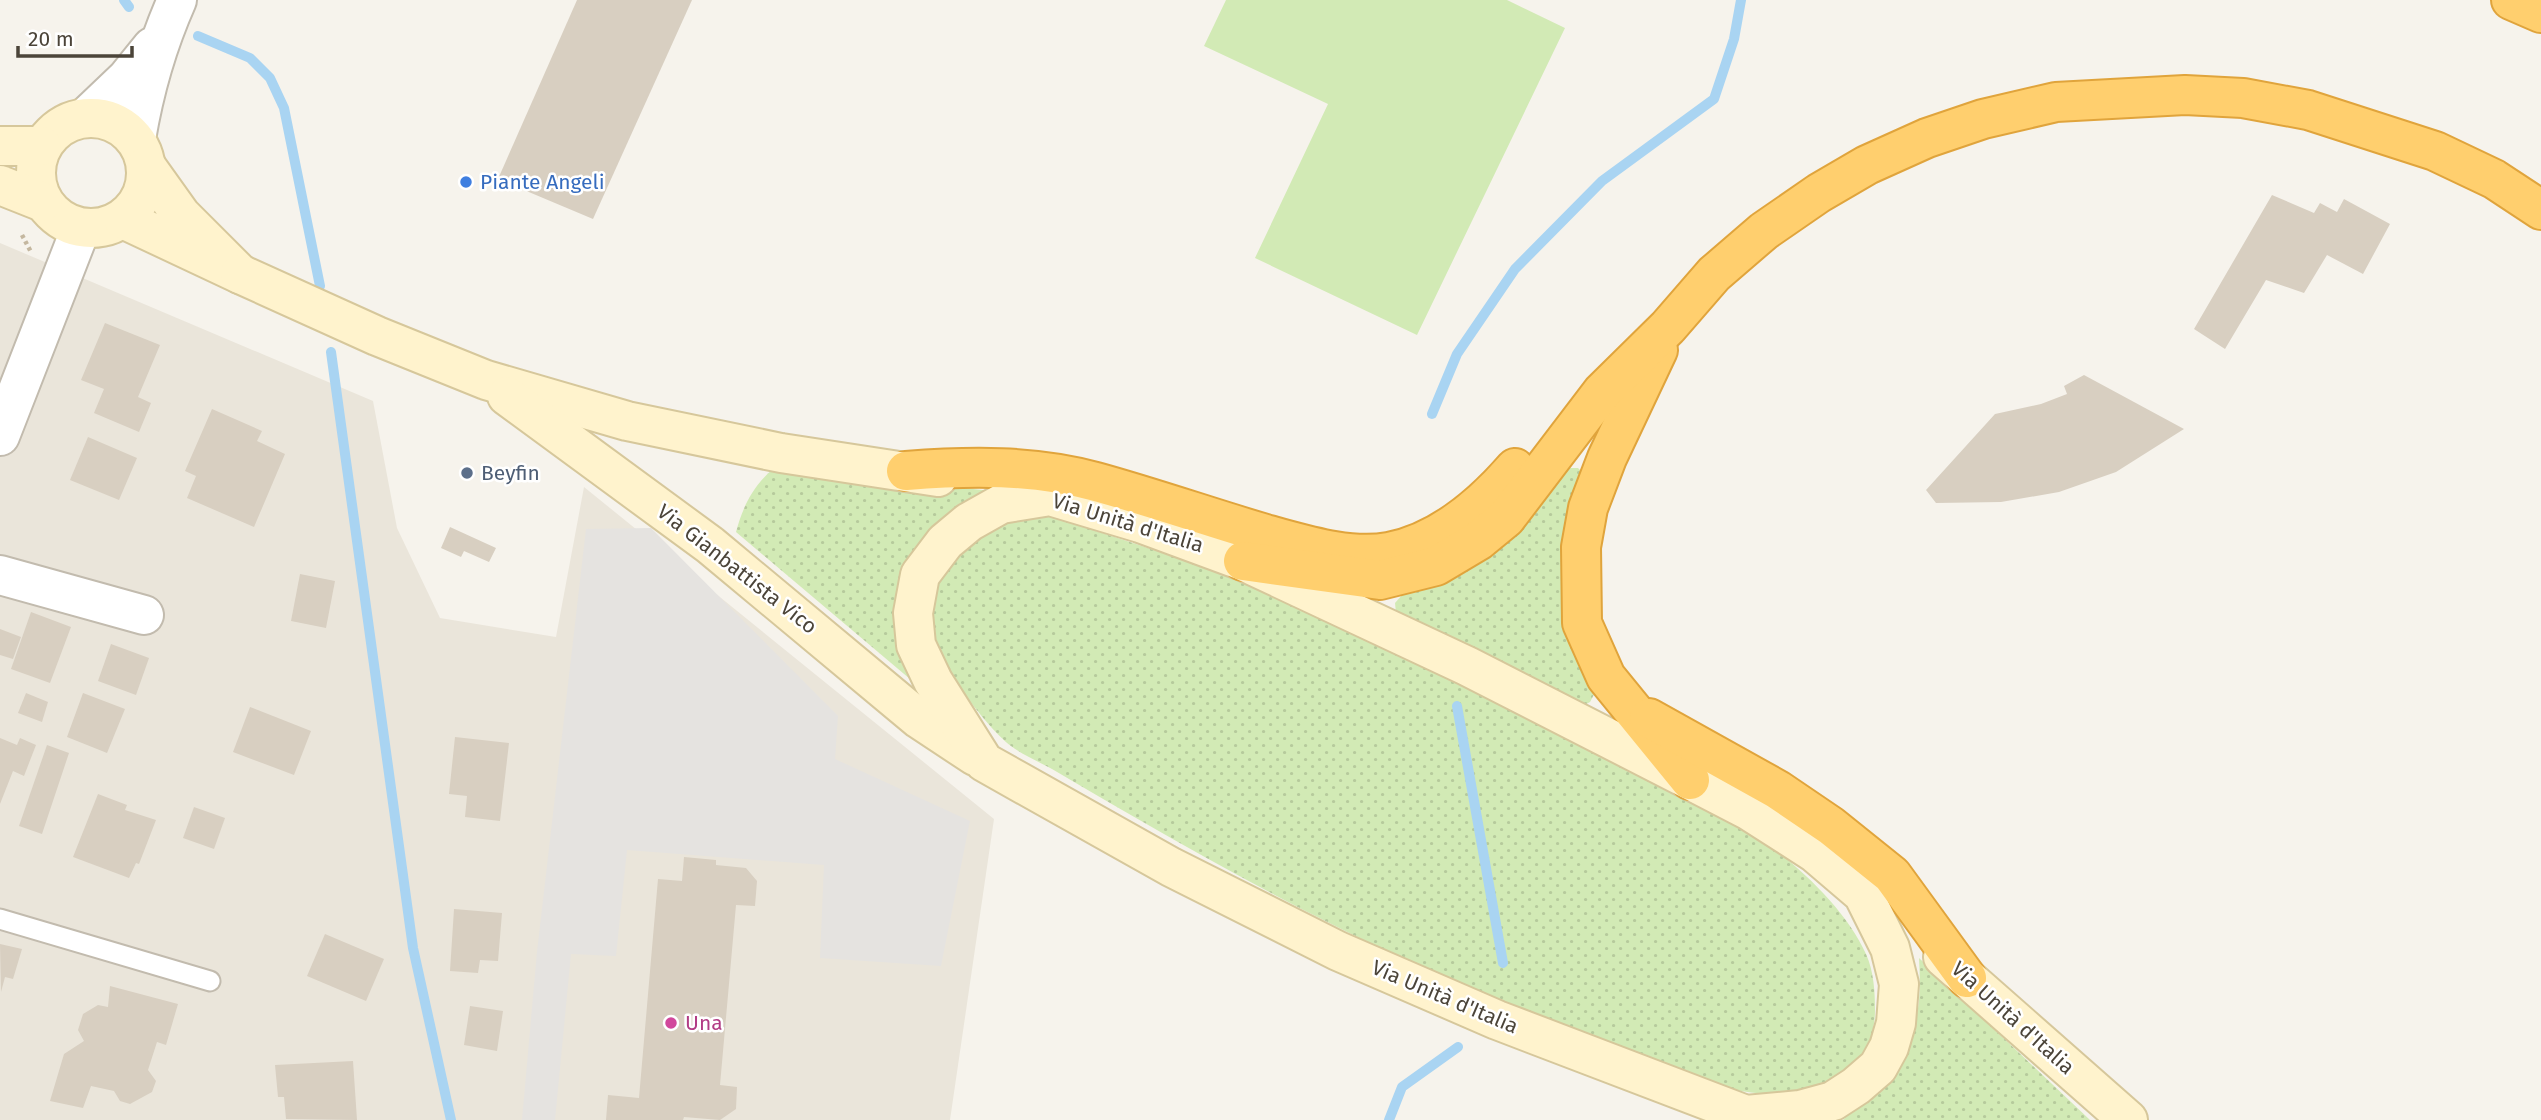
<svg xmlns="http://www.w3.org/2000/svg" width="2541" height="1120" font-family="'Fira Sans',sans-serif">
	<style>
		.residential { fill: #eae5da }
		.green { fill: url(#green-dots) }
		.pitch { fill: #d2eab5 }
		.parking { fill: #e5e3e0 }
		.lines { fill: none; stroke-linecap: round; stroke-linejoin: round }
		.stream { stroke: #a9d4f2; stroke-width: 10 }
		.building { fill: #d8cfc1 }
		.service-casing { stroke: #c2bbae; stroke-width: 23 }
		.minor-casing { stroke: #c2bbae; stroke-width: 42 }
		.secondary-casing { stroke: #d6c79b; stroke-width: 42 }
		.motorway-casing { stroke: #e0a43c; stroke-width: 42 }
		.path { stroke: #c4b79f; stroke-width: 4.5; stroke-dasharray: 3.5 3.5; stroke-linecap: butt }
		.service { stroke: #fff; stroke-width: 19 }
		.minor { stroke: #fff; stroke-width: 38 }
		.secondary { stroke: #fff3cd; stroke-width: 38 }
		.motorway { stroke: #ffcf6e; stroke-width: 38 }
		.shop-dot { fill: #3f7fe0; stroke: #fff; stroke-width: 2.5 }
		.service-dot { fill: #5c6f8a; stroke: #fff; stroke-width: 2.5 }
		.hotel-dot { fill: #d1479c; stroke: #fff; stroke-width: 2.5 }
		.labels { text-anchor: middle; stroke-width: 5; stroke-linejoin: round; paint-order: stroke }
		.shop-label { font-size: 21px; fill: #366cbe; stroke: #fff; text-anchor: start }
		.service-label { font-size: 21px; fill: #4e5e75; stroke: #fff; text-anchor: start }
		.street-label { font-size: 21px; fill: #4b4439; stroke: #fff }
		.hotel-label { font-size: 21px; fill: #b23c85; stroke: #fff; text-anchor: start }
	</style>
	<defs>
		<pattern id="green-dots" width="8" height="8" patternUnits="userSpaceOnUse" patternTransform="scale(1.75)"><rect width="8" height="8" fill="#d2eab5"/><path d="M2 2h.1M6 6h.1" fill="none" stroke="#b6ca9c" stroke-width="1.8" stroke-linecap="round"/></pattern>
	</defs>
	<rect width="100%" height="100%" fill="#f6f3ec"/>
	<path class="residential" d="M0,243l373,158 24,127 43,90 116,19 28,-150 410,332 -44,301h-950z"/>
	<g class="green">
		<path d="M774,468l237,25 -85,57 -3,140 -187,-158c7,-26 17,-46 38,-64z"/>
		<path d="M1567,468h11l8,8 12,211 -8,15 -15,8 -178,-87 -2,-20 15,-17z"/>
		<path d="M1046,515c74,24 148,46 220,77 154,64 301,145 450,220 54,27 125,86 150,142 8,18 9,38 9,57 -1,59 -50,84 -104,83 -53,-1 -107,-28 -156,-47 -36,-13 -73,-26 -108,-41 -125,-54 -247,-116 -364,-184 -31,-18 -61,-35 -91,-53 -13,-7 -29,-14 -41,-23 -26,-20 -80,-91 -80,-125 -1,-47 35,-89 80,-101 11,-2 24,-3 35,-5z"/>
		<path d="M1919,958l171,162h-247c28,-28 63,-61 73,-102 5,-19 4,-40 3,-60z"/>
	</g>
	<path class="pitch" d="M1226,0h281l58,28 -148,307 -162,-77 73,-154 -124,-58z"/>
	<path class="parking" d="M651,528l187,188 -3,43 135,62 -29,145 -121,-8 4,-93 -197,-15 -11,106 -45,-2 -16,166h-33l15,-168 49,-423z"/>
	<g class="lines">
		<g class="stream">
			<path d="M124,0l5,7"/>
			<path d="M198,36l52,22 20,20 14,30 36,178"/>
			<path d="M331,352l82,596 38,172"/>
			<path d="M1432,414l25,-60 58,-85 87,-88 112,-82 20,-60 7,-39"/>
			<path d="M1457,706l46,257"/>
			<path d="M1389,1120l13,-33 56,-40"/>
		</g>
	</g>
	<g class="building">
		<path d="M577,0h115l-99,219 -95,-40z"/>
		<path d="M2272,195l42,18 6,-10 17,9 7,-13 46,25 -27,50 -36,-19 -23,38 -38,-13 -41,69 -31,-20z"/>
		<path d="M105,323l55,22 -22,52 13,6 -12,29 -45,-19 10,-24 -23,-9z"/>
		<path d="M2084,375l100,54 -68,43 -57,20 -58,10 -65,1 -10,-13 69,-76 46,-10 26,-10 -3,-8z"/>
		<path d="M212,409l50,22 -5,10 28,13 -31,73 -67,-29 9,-22 -11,-5z"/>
		<path d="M88,437l49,21 -18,42 -49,-20z"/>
		<path d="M450,527l46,21 -7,14 -25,-11 -3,6 -20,-9z"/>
		<path d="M300,574l35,7 -9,47 -35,-7z"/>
		<path d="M31,612l40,15 -21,56 -39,-14z"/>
		<path d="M0,629l21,8 -8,22 -13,-4z"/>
		<path d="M111,644l38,14 -13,37 -38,-14z"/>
		<path d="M26,693l22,9 -6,20 -24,-9z"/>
		<path d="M83,693l42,16 -18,44 -40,-16z"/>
		<path d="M250,707l61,24 -17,44 -61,-23z"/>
		<path d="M455,737l54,6 -9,78 -35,-4 2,-21 -18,-2z"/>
		<path d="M0,738l17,7 3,-7 16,7 -12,31 -11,-5 -13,33z"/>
		<path d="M47,745l22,8 -27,81 -23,-8z"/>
		<path d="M98,794l29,11 -2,5 31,10 -17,44 -3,-1 -7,15 -56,-21z"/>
		<path d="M194,807l31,11 -11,31 -31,-11z"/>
		<path d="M684,857l32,3v5l30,3 11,13 -2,25 -19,-1 -16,180 17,2 -1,22 -16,11 -36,-3 -1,3h-77l2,-25 31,3 19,-219 24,2z"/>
		<path d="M454,909l48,4 -4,48 -18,-1 -2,13 -28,-2z"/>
		<path d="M325,934l59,25 -18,42 -59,-25z"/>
		<path d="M0,944l22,5 -9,30 -8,-2 -4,15z"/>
		<path d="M110,986l68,18 -12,41 -9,-3 -9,28 8,11 -4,11 -22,12 -10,-3 -6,-10 -23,-5 -8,22 -33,-7 14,-47 20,-13 -6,-11 5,-16 15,-9 10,2z"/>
		<path d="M470,1006l33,5 -6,40 -33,-6z"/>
		<path d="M353,1061l4,59 -71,-1 -2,-22h-6l-3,-32z"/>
	</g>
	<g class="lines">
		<defs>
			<path id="service" d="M0,919l210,62"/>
			<g id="minor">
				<path d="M85,118l42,-40 25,-31"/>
				<path d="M136,139c8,-48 21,-94 41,-139"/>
				<path d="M0,436l81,-208"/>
				<path d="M0,575l144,40"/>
			</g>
			<g id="secondary">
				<circle cx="91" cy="173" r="55"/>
				<path d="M0,146h42"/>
				<path d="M0,185l43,17"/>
				<path d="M123,219l117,55 -59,-59 -35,-49"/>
				<path d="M240,274l137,62 109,44 141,41 154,32 157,24"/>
				<path d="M507,396l203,149 209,174 56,37"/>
				<path d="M1050,496l90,27 103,38 224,105 223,114 58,30 67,43 48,41 27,54 9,36 -3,39 -7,24 -11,20 -22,19 -23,15 -33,9 -54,5 -249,-95 -159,-69 -167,-84 -187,-105 -51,-81 -17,-36 -3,-32 7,-38 25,-33 24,-20 32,-18z"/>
				<path d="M1943,957l185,163"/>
			</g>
			<g id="motorway">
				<path d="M2511,0l30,13"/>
				<path d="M1658,350l-51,108 -19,50 -7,39 1,76 24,54 84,103"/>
				<path d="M906,471c64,-5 128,-6 190,11 58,16 115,36 173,53 37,10 81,24 120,17 51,-10 93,-46 126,-84"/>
				<path d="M1243,561l137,19 56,-14 42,-25 28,-23 96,-126 66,-65 46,-53 50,-43 55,-38 48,-28 60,-27 56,-19 73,-17 129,-7 58,3 65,12 127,41 59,28 47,31"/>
				<path d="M1649,718l129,72 53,36 61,49 75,103"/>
			</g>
		</defs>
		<use href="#service" class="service-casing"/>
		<use href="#minor" class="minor-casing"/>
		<use href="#secondary" class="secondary-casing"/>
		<use href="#motorway" class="motorway-casing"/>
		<path class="path" d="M22,235l9,17"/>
		<use href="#service" class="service"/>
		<use href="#minor" class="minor"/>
		<use href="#secondary" class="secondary"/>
		<use href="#motorway" class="motorway"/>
	</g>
	<circle class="shop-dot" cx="466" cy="182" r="7"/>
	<circle class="service-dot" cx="467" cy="473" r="7"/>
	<circle class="hotel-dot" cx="671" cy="1023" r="7"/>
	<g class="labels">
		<g class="shop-label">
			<text x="480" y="189">Piante Angeli</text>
		</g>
		<g class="service-label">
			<text x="481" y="480">Beyfin</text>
		</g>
		<g class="street-label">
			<text transform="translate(1128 523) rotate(17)" y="7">Via Unità d'Italia</text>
			<text transform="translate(737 569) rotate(38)" y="7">Via Gianbattista Vico</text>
			<text transform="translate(1445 997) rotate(23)" y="7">Via Unità d'Italia</text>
			<text transform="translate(2013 1018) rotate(42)" y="7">Via Unità d'Italia</text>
		</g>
		<g class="hotel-label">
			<text x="685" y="1030">Una</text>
		</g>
	</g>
	<path d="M18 46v10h114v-10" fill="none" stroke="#4b4439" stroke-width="3.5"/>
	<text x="28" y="46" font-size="21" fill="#4b4439" stroke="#ffffff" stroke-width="5" paint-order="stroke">20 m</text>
</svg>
